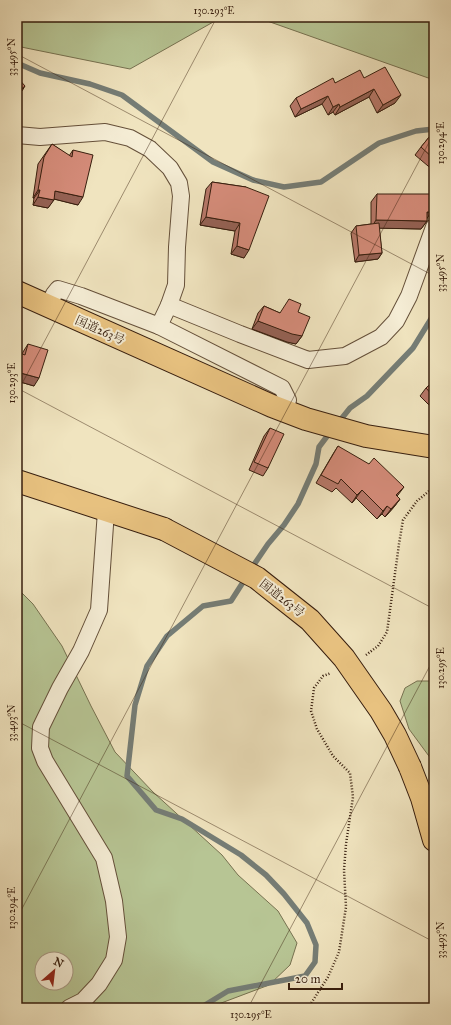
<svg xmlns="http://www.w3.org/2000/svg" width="451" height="1025" font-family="'IM FELL Great Primer','Noto Serif JP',serif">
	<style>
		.green { fill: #b7c594; stroke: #777251; fill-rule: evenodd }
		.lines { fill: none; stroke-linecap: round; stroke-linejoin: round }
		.stream { stroke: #757d76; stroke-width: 5.5 }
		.street-casing { stroke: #65503a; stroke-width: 18 }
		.highway-casing { stroke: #371e0e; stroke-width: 24 }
		.path { stroke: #371e0e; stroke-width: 2.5; stroke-dasharray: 1 2; stroke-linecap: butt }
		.street { stroke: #f5edd5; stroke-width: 16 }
		.highway { stroke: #e8c280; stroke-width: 22 }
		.highway-bridge-casing { stroke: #371e0e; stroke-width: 24; stroke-linecap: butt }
		.highway-bridge { stroke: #e8c280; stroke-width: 22 }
		.wall { fill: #b77869; stroke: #371e0e }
		.shaded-wall { fill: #956255; stroke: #371e0e }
		.building { fill: #d58c7a; stroke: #371e0e }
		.ticks { fill: none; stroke: #371e0e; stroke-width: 1; stroke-opacity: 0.45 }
		.labels { text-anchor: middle; stroke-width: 4; stroke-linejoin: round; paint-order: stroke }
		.street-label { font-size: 12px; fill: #371e0e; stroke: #f5edd5 }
		.neatline { fill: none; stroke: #371e0e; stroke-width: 1.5 }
		.ticks-label { font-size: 10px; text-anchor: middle; fill: #371e0e }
	</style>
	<rect width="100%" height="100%" fill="#f0e4bf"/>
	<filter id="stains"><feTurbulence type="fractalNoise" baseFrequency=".005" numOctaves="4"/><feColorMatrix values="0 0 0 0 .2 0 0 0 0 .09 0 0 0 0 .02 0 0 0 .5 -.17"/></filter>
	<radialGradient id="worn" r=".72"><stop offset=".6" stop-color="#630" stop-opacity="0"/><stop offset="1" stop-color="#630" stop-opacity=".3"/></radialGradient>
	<g class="green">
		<path d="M17,17h217l-19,4 -85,48 -104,-21 -9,-2z"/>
		<path d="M256,17h178v63l-17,-6z"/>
		<path d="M17,588l16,16 29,42 29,60 24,46 38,40 69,63 16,20 40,36 19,32 -7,22 -21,20 -61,23h-191zM42,959h24v24h-24z"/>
		<path d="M417,681h17v82l-25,-34 -9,-28 5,-13z"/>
	</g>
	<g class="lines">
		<g class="stream">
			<path d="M17,63l23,10 50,11 32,11 91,67 40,18 31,7 37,-5 58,-39 37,-12 18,-2"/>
			<path d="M338,423l12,-15 17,-12 46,-48 21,-34"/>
			<path d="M251,569l17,-25 16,-19 14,-21 18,-40 3,-17 12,-16"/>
			<path d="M200,1008l28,-17 77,-15 10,-14 1,-17 -9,-22 -23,-29 -18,-19 -25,-20 -59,-36 -26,-9 -29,-34 8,-71 12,-39 20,-30 36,-30 28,-5 16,-25"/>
		</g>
		<defs>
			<g id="street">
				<path d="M17,135l23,2 65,-5 25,6 20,11 20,19 9,15 2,13 -4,51 -1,38 -7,20 -10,21 -78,-30 -23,-7 -4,5 -6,13"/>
				<path d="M169,305l71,29 68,26 37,-4 36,-19 15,-16 13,-25 25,-69"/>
				<path d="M159,326l123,62 6,12 -3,11"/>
				<path d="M69,1008l14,-7 16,-17 15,-24 4,-23 -4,-36 -10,-43 -59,-97 -5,-13 1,-21 19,-39 21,-37 18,-41 7,-99"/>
			</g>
			<g id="highway">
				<path d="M17,292l255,114 34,13 60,17 68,11"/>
				<path d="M17,481l147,48"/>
				<path d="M410,767l12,31 12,42"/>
			</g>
		</defs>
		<use href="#street" class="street-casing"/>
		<use href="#highway" class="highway-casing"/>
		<g class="path">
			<path d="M366,655l12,-9 9,-14 12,-88 4,-24 14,-19 17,-14"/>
			<path d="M308,1008l20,-31 11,-25 7,-45 -2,-37 2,-26 7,-47 -3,-24 -17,-17 -16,-27 -6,-18 3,-23 9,-12 8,-3"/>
		</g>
		<use href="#street" class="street"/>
		<use href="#highway" class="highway"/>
		<defs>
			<path id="highway-bridge" d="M164,529l93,49 53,42 34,38 37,53 14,24 15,32"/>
		</defs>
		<use href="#highway-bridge" class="highway-bridge-casing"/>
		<use href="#highway-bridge" class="highway-bridge"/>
	</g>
	<g class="wall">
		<path d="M364,78l31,25 -18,10 -8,-16 -34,18 -2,-3 -5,3 -6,-11 -27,13 -5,-11 6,-8 39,-15z"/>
		<path d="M434,131v40l-19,-16 6,-8z"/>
		<path d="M52,144l17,12 4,-6 5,55 -24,-6 -6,9 -15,-3 1,-7h-1l5,-34z"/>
		<path d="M212,182l34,5 -2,71 -13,-4 4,-23 -35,-6 6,-36z"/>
		<path d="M377,194l54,18 -4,6v3l-6,8 -42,-1 3,25 -4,6 -23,3 -4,-29 5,-7 15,-2v-22z"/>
		<path d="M264,306l16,7 18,-1 4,24 -6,8 -9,-2 -35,-13 6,-16z"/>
		<path d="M28,344l6,42 -17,-5v-29l5,2 1,-2z"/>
		<path d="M434,381v23l-3,3 -11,-11 6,-8z"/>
		<path d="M270,428l-2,40 -5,8 -14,-6 15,-34z"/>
		<path d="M338,446l60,49 -1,1 3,3 -6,8 -9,10 -3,-3 -5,5 -21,-21 -4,5 -16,-15 -4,4 -16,-9 17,-29z"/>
	</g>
	<g class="shaded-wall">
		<path d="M25,86l-3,5 -5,4v-2z"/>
		<path d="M374,89l-5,8 -34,18 5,-8z"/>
		<path d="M401,95l-6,8 -18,10 6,-8z"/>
		<path d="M328,96l-6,8 -27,13 6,-8z"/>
		<path d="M339,104l-6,8 -5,3 5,-8z"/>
		<path d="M38,190h2l-6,8h-1z"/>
		<path d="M55,191l28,6 -5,8 -28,-7z"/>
		<path d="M38,197l16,3 -6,8 -15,-3z"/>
		<path d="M427,212h4l-5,8z"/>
		<path d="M206,217l34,6 -5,8 -35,-6z"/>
		<path d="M376,220l51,1 -6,8 -50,-1z"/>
		<path d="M237,246l12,4 -5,8 -13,-4z"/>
		<path d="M382,253l-4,6 -23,3 4,-7z"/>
		<path d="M258,321l44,15 -6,8 -9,-2 -35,-13z"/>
		<path d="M17,372l22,6 -5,8 -17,-5z"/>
		<path d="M404,487l-6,8 -7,8 5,-8z"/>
		<path d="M362,490l-6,8 -4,5 5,-8z"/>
		<path d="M400,499l-6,8 -9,10 6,-8z"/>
		<path d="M387,506l-5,8 -5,5 6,-8z"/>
	</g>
	<g class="building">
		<path d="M385,67l16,28 -18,10 -9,-16 -34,18 -1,-3 -6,3 -5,-11 -27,13 -5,-11 37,-20 2,5 25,-13 4,8z"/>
		<path d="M17,77l8,9 -8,7z"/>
		<path d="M434,131v28l-13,-12z"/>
		<path d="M52,144l20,13 1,-7 20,5 -10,42 -28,-6 -1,9 -16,-3 2,-7h-2l6,-33z"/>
		<path d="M212,182l34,5 23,9 -20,54 -12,-4 3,-23 -34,-6z"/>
		<path d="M377,194h54v18h-4v9l-51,-1z"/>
		<path d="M379,223l3,30 -23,2 -3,-29z"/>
		<path d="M289,299l12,5 -3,8 12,5 -8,19 -10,-2 -34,-13 6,-15 16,7z"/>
		<path d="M28,344l20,6 -9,28 -22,-6v-20l8,3z"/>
		<path d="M434,381v16l-8,-9z"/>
		<path d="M270,428l14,6 -16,34 -14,-6z"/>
		<path d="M338,446l31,18 5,-6 30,29 -8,8 4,4 -9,10 -4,-3 -4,5 -21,-21 -5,5 -16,-16 -3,5 -17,-9z"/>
	</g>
	<path class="ticks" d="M17,54l417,222M17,388l417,221M17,393l200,-376M17,721l417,221M17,918l417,-785M248,1008l186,-350"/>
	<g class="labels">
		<g class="street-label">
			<text transform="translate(100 330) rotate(24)" y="4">国道263号</text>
			<text transform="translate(282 598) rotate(38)" y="4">国道263号</text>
		</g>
	</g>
	<rect width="451" height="1025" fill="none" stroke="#f0e4bf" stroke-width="44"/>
	<g transform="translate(54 971) rotate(28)"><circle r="19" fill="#f5edd5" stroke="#a99a85"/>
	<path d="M0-3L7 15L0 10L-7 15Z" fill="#8f2418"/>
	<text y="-6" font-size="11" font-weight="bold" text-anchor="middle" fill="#371e0e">N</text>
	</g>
	<path d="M289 983v6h53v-6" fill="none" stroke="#371e0e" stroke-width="2"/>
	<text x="295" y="983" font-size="12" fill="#371e0e" stroke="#f5edd5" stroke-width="3" paint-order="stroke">20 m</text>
	<rect x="22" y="22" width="407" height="981" class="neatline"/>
	<g class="ticks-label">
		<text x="214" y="14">130.293°E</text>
		<text transform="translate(11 57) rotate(-90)" y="4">33.495°N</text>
		<text transform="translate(440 143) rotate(-90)" y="4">130.294°E</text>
		<text transform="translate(440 273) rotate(-90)" y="4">33.495°N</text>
		<text transform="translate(11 383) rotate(-90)" y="4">130.293°E</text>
		<text transform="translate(440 668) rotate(-90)" y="4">130.295°E</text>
		<text transform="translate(11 723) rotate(-90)" y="4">33.493°N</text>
		<text transform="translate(11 908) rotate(-90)" y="4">130.294°E</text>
		<text transform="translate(440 940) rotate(-90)" y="4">33.493°N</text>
		<text x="251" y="1018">130.295°E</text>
	</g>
	<rect width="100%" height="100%" filter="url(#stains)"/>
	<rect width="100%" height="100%" fill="url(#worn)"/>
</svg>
